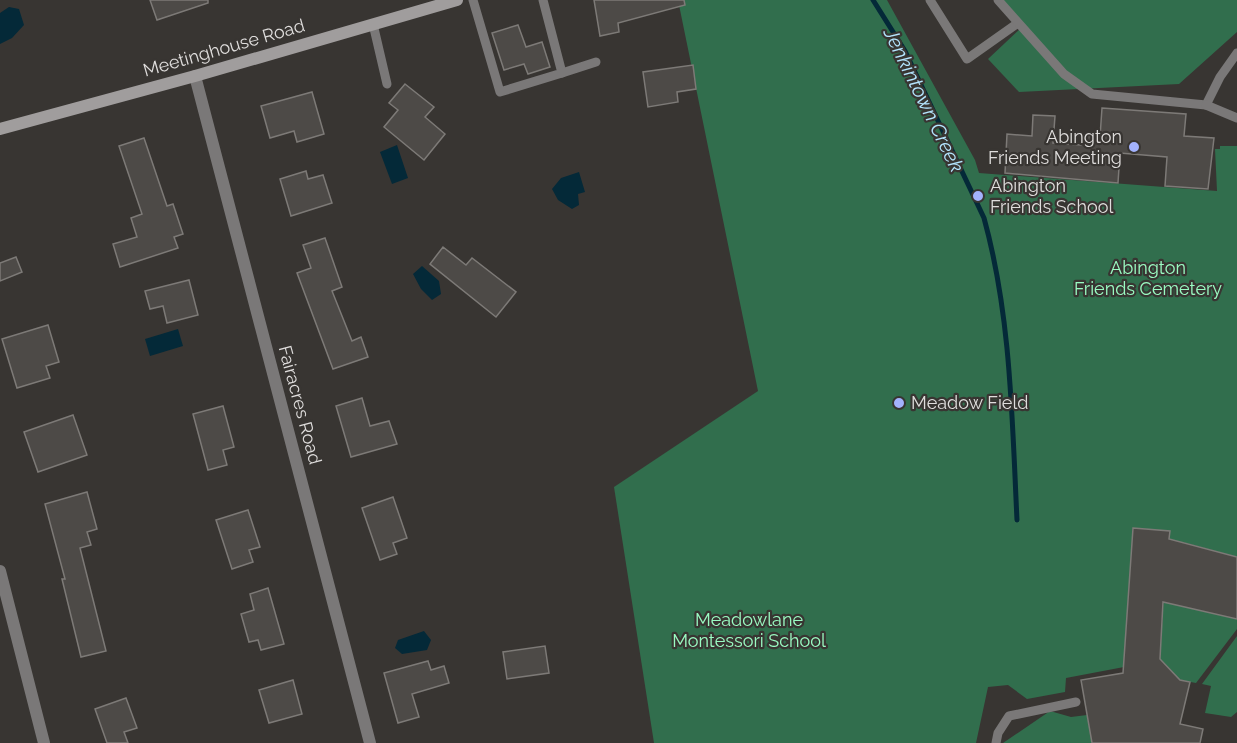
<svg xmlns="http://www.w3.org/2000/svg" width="1237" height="743" font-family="Raleway,sans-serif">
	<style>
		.green { fill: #316e4d }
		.water { fill: #042938 }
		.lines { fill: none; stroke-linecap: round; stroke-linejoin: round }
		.stream { stroke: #042938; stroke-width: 5 }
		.building { fill: #4d4a47; stroke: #7d7a77; stroke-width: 1.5 }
		.lane { stroke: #7a7878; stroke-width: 9 }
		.street { stroke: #7a7878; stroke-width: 12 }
		.secondary { stroke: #a09d9d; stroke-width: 12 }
		.poi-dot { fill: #a3b2fd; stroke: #383532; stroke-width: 2 }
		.labels { text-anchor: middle; stroke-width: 4.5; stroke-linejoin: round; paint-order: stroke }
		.street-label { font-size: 18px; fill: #dfdddc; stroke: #383532 }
		.poi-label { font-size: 18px; fill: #dfdddc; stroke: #383532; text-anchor: start }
		.park-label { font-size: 18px; fill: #9afbc2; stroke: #383532 }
		.water-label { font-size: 20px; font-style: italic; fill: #b4e5fe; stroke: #383532 }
	</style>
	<rect width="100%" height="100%" fill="#383532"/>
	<g class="green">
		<path d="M678,0h209l88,160 4,13 238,18 -2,-42h5v-3h17v411l-55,-15h-13v-11l-36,-3 -9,139 -58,11 -1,14 -38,7 -19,-14 -20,2 -12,56h-322l-40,-256 144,-96z"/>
		<path d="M997,0h240v32l-58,52 -160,8 -31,-33 34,-32z"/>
		<path d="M1171,577l-3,26 69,16v10l-41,54 -16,-3 -20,-21 4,-65z"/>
		<path d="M1237,636v76l-6,5 -26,-4 6,-27 -9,-2z"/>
		<path d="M1050,711l21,6 16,-2 5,28h-89z"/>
	</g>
	<g class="water">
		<path d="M9,7l10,2 5,16 -12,13 -12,6v-31z"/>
		<path d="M397,145l11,33 -16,6 -12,-32z"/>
		<path d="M579,172l6,20 -7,2 1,11 -7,4 -14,-9 -6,-11 9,-11z"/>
		<path d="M422,266l17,15 2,13 -9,6 -11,-11 -8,-15z"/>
		<path d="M178,329l5,17 -33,10 -5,-17z"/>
		<path d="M424,631l7,9 -4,10 -25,4 -7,-6 3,-8z"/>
	</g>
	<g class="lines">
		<path class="stream" d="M873,0l32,51 79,167c27,98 28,200 33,302"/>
	</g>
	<g class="building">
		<path d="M150,0h58v3l-51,17z"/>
		<path d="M594,0h90l1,5 -67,18 1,9 -19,4z"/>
		<path d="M518,25l8,22 16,-5 8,25 -22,7 -4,-10 -20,6 -12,-37z"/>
		<path d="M693,65l3,24 -19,3 1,10 -30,5 -5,-35z"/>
		<path d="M405,84l29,23 -9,10 20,17 -21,26 -40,-33 14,-17 -9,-7z"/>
		<path d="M312,92l12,42 -27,8 -3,-11 -24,7 -9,-32z"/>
		<path d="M1102,108l84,6 -2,22 30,2 -6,51 -43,-3 2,-29 -47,-4 -2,30 -113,-10 2,-39 25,2 1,-21 22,1 -2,27 28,2v-9l19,1z"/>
		<path d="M144,138l23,68 6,-2 10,30 -9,3 4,11 -58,19 -7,-23 24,-7 -6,-19 11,-4 -23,-68z"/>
		<path d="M306,171l2,8 15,-4 9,28 -41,13 -11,-37z"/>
		<path d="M325,238l17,49 -10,4 20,50 9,-4 7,20 -35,12 -36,-96 14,-5 -8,-23z"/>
		<path d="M443,247l23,18 6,-7 44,34 -20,25 -66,-53z"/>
		<path d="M16,257l6,15 -22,9v-18z"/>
		<path d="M189,280l9,35 -31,8 -4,-17 -13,3 -5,-18z"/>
		<path d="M48,325l11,37 -13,4 4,12 -33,10 -15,-49z"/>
		<path d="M362,398l8,28 19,-5 8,23 -46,13 -15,-51z"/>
		<path d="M223,406l11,41 -11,3 4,15 -19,5 -15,-56z"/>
		<path d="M73,415l14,40 -49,17 -14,-40z"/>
		<path d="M87,492l10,37 -10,3 4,13 -11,3 26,103 -25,6 -19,-78h3l-20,-75z"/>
		<path d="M393,497l14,41 -14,5 4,11 -17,6 -18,-52z"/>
		<path d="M248,510l12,37 -11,3 4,12 -21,7 -16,-49z"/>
		<path d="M1133,528l37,3 -1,8 68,18v62l-74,-17 -3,57 20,21 10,2 -10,42 23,5 -3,14h-108l-11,-63 42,-7z"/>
		<path d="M268,588l16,56 -23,6 -3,-10 -9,2 -8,-28 13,-4 -4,-16z"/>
		<path d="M545,646l4,27 -42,6 -4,-27z"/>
		<path d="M428,661l3,9 13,-4 5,17 -37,11 7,23 -21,6 -14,-50z"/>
		<path d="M293,680l9,34 -33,9 -10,-33z"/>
		<path d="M126,698l11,30 -13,4 4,11h-21l-12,-34z"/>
	</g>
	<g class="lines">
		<g class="lane">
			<path d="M473,0l27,92 62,-19 -19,-73"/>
			<path d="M930,0l37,59 51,-36"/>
			<path d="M998,0l66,74 28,20 114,11 14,-28 17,-24"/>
			<path d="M373,24l14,60"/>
			<path d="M562,73l34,-11"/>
			<path d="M1206,105l31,13"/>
			<path d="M996,743l2,-10 11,-17 67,-14"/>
		</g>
		<g class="street">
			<path d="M195,76l175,667"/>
			<path d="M0,571l44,172"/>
		</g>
		<path class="secondary" d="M0,129l195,-53 262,-76"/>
	</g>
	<g class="poi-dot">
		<circle cx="1134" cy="147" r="6"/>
		<circle cx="978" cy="196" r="6"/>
		<circle cx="899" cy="403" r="6"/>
	</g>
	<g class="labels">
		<g class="street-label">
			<text transform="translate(224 48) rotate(-16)" y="6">Meetinghouse Road</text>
			<text transform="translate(300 405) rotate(75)" y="6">Fairacres Road</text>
		</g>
		<g class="poi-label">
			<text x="1122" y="143" text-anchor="end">Abington<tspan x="1122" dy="21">Friends Meeting</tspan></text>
			<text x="990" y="192">Abington<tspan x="990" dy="21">Friends School</tspan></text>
			<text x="911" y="409">Meadow Field</text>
		</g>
		<g class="park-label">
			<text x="1148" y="274">Abington<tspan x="1148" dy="21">Friends Cemetery</tspan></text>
			<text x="749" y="626">Meadowlane<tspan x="749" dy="21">Montessori School</tspan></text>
		</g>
		<g class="water-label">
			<text transform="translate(924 100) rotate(64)" y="7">Jenkintown Creek</text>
		</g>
	</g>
</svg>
